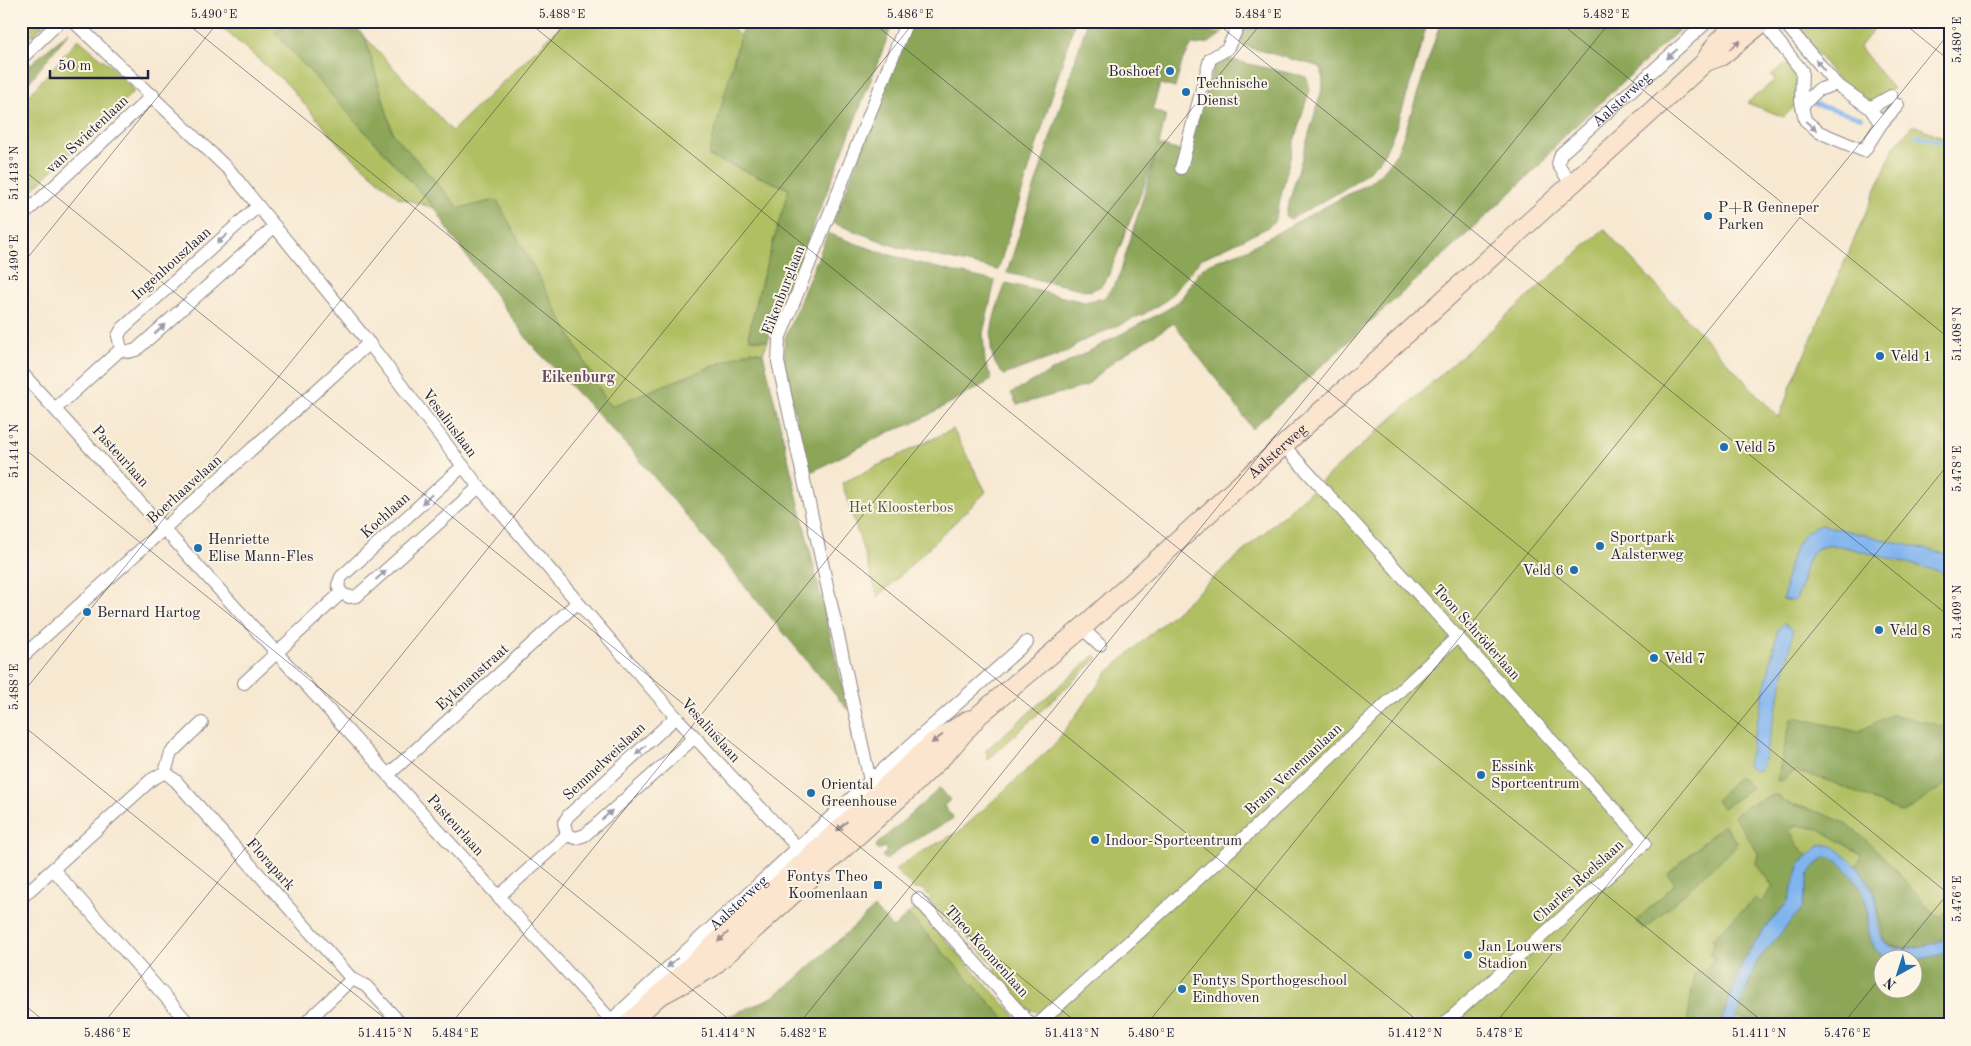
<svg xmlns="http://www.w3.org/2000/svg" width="1971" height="1046" font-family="'Old Standard TT',serif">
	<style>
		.green { fill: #b0bf62; stroke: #69704e; fill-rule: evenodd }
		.forest { fill: #8ca658; stroke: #57644a }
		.water { fill: #80b4ee; stroke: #516b94 }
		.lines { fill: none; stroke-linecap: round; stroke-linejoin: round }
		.stream { stroke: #80b4ee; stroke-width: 4 }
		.minor-casing { stroke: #8c8586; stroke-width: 14 }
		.secondary-casing { stroke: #8c8586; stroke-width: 21 }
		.minor { stroke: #fff; stroke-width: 12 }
		.secondary { stroke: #fce5cf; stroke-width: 19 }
		.oneway { fill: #9a8d8c }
		.oneway2 { fill: #9c9ca7 }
		.ticks { fill: none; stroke: #22223b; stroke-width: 1; stroke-opacity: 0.45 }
		.poi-dot { fill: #1f6fb2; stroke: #fcf5e5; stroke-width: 2 }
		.labels { text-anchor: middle; stroke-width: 4; stroke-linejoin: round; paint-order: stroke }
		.poi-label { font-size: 15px; fill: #22223b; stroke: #fcf5e5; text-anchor: start }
		.street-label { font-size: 15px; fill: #22223b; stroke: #fcf5e5 }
		.park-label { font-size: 15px; fill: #545949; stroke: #fcf5e5 }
		.neighbourhood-label { font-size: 16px; font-weight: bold; fill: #624c65; stroke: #fcf5e5 }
		.neatline { fill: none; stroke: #22223b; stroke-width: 2 }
		.ticks-label { font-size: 12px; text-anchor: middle; fill: #22223b }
	</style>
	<rect width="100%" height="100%" fill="#fcf5e5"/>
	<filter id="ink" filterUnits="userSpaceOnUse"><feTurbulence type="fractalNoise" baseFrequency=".02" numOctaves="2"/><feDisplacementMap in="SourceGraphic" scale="10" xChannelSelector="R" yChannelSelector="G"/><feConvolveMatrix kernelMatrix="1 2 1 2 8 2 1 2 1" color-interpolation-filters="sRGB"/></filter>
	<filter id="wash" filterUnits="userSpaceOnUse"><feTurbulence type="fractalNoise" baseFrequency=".0096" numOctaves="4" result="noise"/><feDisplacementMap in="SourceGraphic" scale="20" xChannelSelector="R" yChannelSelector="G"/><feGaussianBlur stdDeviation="1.12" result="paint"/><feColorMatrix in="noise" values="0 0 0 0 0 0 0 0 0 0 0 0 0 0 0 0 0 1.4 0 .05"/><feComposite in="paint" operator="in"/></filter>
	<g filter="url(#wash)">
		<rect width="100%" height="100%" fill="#f7e8d1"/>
		<g class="green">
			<path d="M21,21h26l-22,22 -4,-4z"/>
			<path d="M214,21h74l-13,12 160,175 -36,-10 -57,-50 -55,-64z"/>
			<path d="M566,21h160l14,15 -31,120 80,33 -27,91 -13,53 1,6 18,2 -5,12 -12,-2 -139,55 -5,-4 -12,-21 -136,-173 -66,-74 -28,-97 87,94z"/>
			<path d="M1145,21h85l-10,14z"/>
			<path d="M1807,21h73l-20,26 33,42 -13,10 -11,2 -29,-18 -42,-55z"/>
			<path d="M78,39l35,29 21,23 -113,110 3,-100z"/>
			<path d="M1790,60l6,8 1,36 -13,13 -37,-14 28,-23 -4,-5z"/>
			<path d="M1914,125l36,15v885h-903l-11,-14 -7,-1 -37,-39 4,-3 -38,-41 -3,2 -26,-28 2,-3 -9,-9h-8l-19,-19 21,-15 44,-24 94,-86 53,-72 497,-444 175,189 11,-30 105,-243zM1884,958h30v30h-30z"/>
			<path d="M953,429l33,63 -108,105 -36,-114z"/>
			<path d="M1095,655l3,3 -110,102 -2,-10z"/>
			<path d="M916,907l107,118h-16l-3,-7 -96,-104z"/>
		</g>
		<g class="forest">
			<path d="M288,21h62l15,16 28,97 66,74 38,-8 98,181 12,21 5,4 139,-55 12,2 85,357 -215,-258 -102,-108 -79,-108 -17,-28 -160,-175z"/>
			<path d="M744,21h150l-126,320 -18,-2 -1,-6 13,-53 27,-91 -80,-33v-2z"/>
			<path d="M912,21h163l-77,249 -101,-23 -64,-24z"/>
			<path d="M1083,21h62l75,14 -11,8 -17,2 -10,17 -7,26 -15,-4 -8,26 14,5 -7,30 29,8 27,-90 8,-5 83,19 4,11 -17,57 -16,68 -3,9 -7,6 -66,31 -33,40 -24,15 -68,30 -6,7 -8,3 -58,21c-25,-23 -9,-64 2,-92l78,19 20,-4 14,-18 38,-125 -48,122 -7,9 -11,5 -83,-18 79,-247z"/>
			<path d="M1245,21h183c-11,34 -29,117 -50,141 -23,25 -58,40 -87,57l-6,-3 38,-130 -1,-16 -5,-4 -73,-20 -4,-7z"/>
			<path d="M1441,21h248l-128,118 -25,30 -69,65 -215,195c-24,-38 -53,-69 -78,-106l-58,36 -30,27 -69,19 -6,-12 157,-84 13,-10 19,-29 8,-6 37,-14 124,-67 17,-15 10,-14 9,-22z"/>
			<path d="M69,32l-39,49 -9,6v-15z"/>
			<path d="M828,233c54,22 110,36 167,48l-12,52 2,30 6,13 -1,5 -78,43 -23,8 -76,39 -6,-3 -23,-104 1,-26z"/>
			<path d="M1892,714l58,14v53l-43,30 -4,2 -76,-33 -33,-9 -11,10 -6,-1 14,-61 4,-2 63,15z"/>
			<path d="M1739,776l13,12 -29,20 -7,-7z"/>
			<path d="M940,788l10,12 -6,6 10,12 -53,30 -15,12 -4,-4 5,-5 -4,-4 -5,4 -2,-6z"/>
			<path d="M1773,795h6l3,6c21,7 46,12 65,24 34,24 61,60 88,91h6l9,-7v29c-22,7 -46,16 -66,3l-8,-44 -21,-31 5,-6 1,-6 -42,-25 -23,-4 -6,5 7,14 10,12 -7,8 -12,38 -24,27 -20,30 -24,66h-33l7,-49 4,-5 8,-2 8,-10 -5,-4 5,-12 -2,-4 44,-41 5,5 12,-16 -17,-23 2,-11 -24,-37 13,-10z"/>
			<path d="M1724,824l14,20 -94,86 -8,-9 39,-37 -7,-10z"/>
			<path d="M1824,857c18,-2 38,28 41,43 5,21 1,49 25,58h-6v30h30v-28l36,-8v73h-184l-30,-9 21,-55 47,-62 5,-26z"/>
			<path d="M874,908l19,20 15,-14 96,104 3,7h-299l63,-27 22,-16z"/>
		</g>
		<g class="water">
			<path d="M1822,525l128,30v19l-109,-28c-42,-5 -31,27 -45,53l-3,2 -10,-2c5,-26 7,-67 39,-74z"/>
			<path d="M1784,623l9,7 -2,15 -28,119 -3,5 -5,2 -8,-5 31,-137z"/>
			<path d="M1830,845c17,8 42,36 46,54 3,12 0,31 8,42 12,16 50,2 66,-3v14c-20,6 -66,17 -77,-7 -7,-15 -3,-31 -8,-46 -3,-12 -13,-23 -21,-32 -6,-5 -12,-11 -20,-10l-15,16 -7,35 -45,53 -24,64h-13l24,-66 20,-30 24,-27 12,-38 19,-18z"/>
		</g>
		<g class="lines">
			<g class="stream">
				<path d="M1815,104l47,14"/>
				<path d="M1916,135l34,10"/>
			</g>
		</g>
	</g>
	<g filter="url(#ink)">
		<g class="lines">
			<defs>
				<g id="minor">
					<path d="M73,21l157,150 139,172 110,144 197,230 122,131"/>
					<path d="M1762,21l40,50 -1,30 4,19 14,12 45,19 17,-27 17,-19"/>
					<path d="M1783,21l53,63 34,24 11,16"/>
					<path d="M21,59l39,-38"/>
					<path d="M1802,106l16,-16 18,-6"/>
					<path d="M1870,108l21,-12"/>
					<path d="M1181,168l29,-109 17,-10 14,-28"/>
					<path id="s1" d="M1571,184l-13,-20 3,-10 147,-133"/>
					<path d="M258,206l-136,123 -4,7 3,13 7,3 8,-2 139,-124"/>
					<path d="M21,217l132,-122"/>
					<path d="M21,372l590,648"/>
					<path d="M56,408l65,-59"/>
					<path d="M1283,445l362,398 -202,182"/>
					<path d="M341,593l-3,-8 3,-8 122,-111"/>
					<path d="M341,593l8,4 8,-1 122,-109"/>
					<path d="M1082,628l18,17"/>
					<path d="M21,658l348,-315"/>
					<path d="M244,683l97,-90"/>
					<path d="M165,772l11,9 176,198 14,7 36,39"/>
					<path d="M388,775l189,-172"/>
					<path d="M882,798l-12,-17 -92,-419 1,-23 128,-318"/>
					<path d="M567,835l-3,-12 4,-7 108,-99"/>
					<path d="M567,835l9,3 9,-3 110,-98"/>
					<path d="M53,869l137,156"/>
					<path d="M498,897l69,-62"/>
					<path d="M21,898l130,-118 14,-8 6,-19 31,-30"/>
					<path d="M918,899l113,126"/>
					<path d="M303,1025l49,-46"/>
					<path id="s2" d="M606,1025l264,-244 157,-139"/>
					<path d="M1037,1025l223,-202 198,-187"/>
				</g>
				<g id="secondary">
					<path d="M1705,62l16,-6 43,-35"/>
					<path id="s3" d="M659,996l52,-28 200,-181 36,-35 32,-37 103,-87 569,-516 53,-49 13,-20 23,-22"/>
					<path d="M627,1025l307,-283 35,-22"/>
				</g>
			</defs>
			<use href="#minor" class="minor-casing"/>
			<use href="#secondary" class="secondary-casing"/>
			<use href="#minor" class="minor"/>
			<use href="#secondary" class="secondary"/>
		</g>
		<defs><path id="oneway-solid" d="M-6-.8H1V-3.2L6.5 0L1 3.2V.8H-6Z" transform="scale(1.25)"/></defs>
		<g class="oneway">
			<use href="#oneway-solid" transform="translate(1735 45) rotate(-39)"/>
			<use href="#oneway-solid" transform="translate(937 739) rotate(143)"/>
			<use href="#oneway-solid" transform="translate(842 826) rotate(137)"/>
			<use href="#oneway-solid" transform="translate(723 937) rotate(137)"/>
		</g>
		<g class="oneway2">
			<use href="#oneway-solid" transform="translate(1672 54) rotate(138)"/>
			<use href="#oneway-solid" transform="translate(1820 65) rotate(-129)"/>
			<use href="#oneway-solid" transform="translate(1811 126) rotate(41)"/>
			<use href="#oneway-solid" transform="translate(222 239) rotate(138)"/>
			<use href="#oneway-solid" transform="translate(160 329) rotate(-42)"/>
			<use href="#oneway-solid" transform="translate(427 499) rotate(138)"/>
			<use href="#oneway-solid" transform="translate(381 575) rotate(-42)"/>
			<use href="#oneway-solid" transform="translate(641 750) rotate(137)"/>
			<use href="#oneway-solid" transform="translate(607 815) rotate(-42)"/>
			<use href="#oneway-solid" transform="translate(672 963) rotate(138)"/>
		</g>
	</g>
	<path class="ticks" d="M184,21l1239,1004M527,21l1240,1004M871,21l1079,874M1214,21l736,596M1558,21l392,318M1901,21l49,40M21,168l1059,857M21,266l198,-245M21,446l715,579M21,695l546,-674M21,724l372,301M1895,958l55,-67M21,1002l28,23M102,1025l813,-1004M450,1025l813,-1004M798,1025l813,-1004M1146,1025l804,-993M1494,1025l456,-563M1842,1025l42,-52"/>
	<g class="poi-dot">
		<circle cx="1170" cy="71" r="5"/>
		<circle cx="1186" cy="92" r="5"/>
		<circle cx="1708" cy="216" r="5"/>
		<circle cx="1880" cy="356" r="5"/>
		<circle cx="1724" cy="447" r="5"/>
		<circle cx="1600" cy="546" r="5"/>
		<circle cx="198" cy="548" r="5"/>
		<circle cx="1574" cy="570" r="5"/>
		<circle cx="87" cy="612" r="5"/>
		<circle cx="1879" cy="630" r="5"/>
		<circle cx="1654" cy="658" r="5"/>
		<circle cx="1481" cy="775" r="5"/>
		<circle cx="811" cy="793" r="5"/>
		<circle cx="1095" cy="840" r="5"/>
		<rect x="873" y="880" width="10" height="10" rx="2.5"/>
		<circle cx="1468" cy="955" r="5"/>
		<circle cx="1182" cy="989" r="5"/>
	</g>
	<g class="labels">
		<g class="poi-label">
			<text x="1160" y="76" text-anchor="end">Boshoef</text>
			<text x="1196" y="88">Technische<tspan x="1196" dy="17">Dienst</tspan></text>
			<text x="1718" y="212">P+R Genneper<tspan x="1718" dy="17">Parken</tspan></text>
			<text x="1890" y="361">Veld 1</text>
			<text x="1734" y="452">Veld 5</text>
			<text x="1610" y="542">Sportpark<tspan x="1610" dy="17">Aalsterweg</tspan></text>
			<text x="208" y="544">Henriette<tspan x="208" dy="17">Elise Mann-Fles</tspan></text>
			<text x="1564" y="575" text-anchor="end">Veld 6</text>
			<text x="97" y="617">Bernard Hartog</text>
			<text x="1889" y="635">Veld 8</text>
			<text x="1664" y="663">Veld 7</text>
			<text x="1491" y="771">Essink<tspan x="1491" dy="17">Sportcentrum</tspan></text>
			<text x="821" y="789">Oriental<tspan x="821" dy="17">Greenhouse</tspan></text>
			<text x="1105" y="845">Indoor-Sportcentrum</text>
			<text x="868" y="881" text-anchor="end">Fontys Theo<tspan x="868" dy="17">Koomenlaan</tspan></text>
			<text x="1478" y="951">Jan Louwers<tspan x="1478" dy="17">Stadion</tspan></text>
			<text x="1192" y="985">Fontys Sporthogeschool<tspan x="1192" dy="17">Eindhoven</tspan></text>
		</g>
		<g class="street-label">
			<text dy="5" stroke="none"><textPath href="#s1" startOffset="116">Aalsterweg</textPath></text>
			<text transform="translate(87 134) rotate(-43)" y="5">van Swietenlaan</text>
			<text transform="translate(171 263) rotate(-42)" y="5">Ingenhouszlaan</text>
			<text transform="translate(783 290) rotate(-69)" y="5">Eikenburglaan</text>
			<text transform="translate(450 423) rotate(53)" y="5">Vesaliuslaan</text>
			<text dy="5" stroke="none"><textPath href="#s3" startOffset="826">Aalsterweg</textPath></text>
			<text transform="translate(121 456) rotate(48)" y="5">Pasteurlaan</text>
			<text transform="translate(184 489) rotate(-42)" y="5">Boerhaavelaan</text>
			<text transform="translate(385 515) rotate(-42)" y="5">Kochlaan</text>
			<text transform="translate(1477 632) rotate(48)" y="5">Toon Schröderlaan</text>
			<text transform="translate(472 677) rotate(-42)" y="5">Eykmanstraat</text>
			<text transform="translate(711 730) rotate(48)" y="5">Vesaliuslaan</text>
			<text transform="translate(604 761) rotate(-43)" y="5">Semmelweislaan</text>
			<text transform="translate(1293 769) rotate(-43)" y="5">Bram Venemanlaan</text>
			<text transform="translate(456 825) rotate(48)" y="5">Pasteurlaan</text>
			<text transform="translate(271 864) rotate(48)" y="5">Florapark</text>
			<text transform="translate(1578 881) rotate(-42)" y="5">Charles Roelslaan</text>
			<text dy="5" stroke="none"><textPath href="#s2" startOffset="180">Aalsterweg</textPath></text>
			<text transform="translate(987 951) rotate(48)" y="5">Theo Koomenlaan</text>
		</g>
		<g class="park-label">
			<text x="901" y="512">Het Kloosterbos</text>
		</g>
		<g class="neighbourhood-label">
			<text x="578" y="382">Eikenburg</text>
		</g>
	</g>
	<rect width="1971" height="1046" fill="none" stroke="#fcf5e5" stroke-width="55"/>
	<g transform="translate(1898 974) rotate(219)"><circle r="24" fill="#fcf5e5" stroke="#a5a1a1"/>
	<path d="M0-4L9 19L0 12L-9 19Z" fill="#1f6fb2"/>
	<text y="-8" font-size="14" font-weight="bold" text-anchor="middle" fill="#22223b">N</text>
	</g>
	<path d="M50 70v8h98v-8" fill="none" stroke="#22223b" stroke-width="2.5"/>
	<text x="58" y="70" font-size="15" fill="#22223b" stroke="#fcf5e5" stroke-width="4" paint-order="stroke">50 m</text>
	<rect x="28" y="28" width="1916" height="990" class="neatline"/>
	<g class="ticks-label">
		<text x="214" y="18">5.490°E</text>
		<text x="562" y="18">5.488°E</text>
		<text x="910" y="18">5.486°E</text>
		<text x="1258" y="18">5.484°E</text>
		<text x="1606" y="18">5.482°E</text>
		<text transform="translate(1957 40) rotate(-90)" y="4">5.480°E</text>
		<text transform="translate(14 173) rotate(-90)" y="4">51.413°N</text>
		<text transform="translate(14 258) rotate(-90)" y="4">5.490°E</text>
		<text transform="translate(1957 334) rotate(-90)" y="4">51.408°N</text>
		<text transform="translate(14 451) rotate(-90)" y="4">51.414°N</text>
		<text transform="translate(1957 469) rotate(-90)" y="4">5.478°E</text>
		<text transform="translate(1957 612) rotate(-90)" y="4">51.409°N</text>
		<text transform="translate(14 687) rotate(-90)" y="4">5.488°E</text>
		<text transform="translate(1957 899) rotate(-90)" y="4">5.476°E</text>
		<text x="107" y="1037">5.486°E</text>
		<text x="385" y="1037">51.415°N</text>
		<text x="455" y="1037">5.484°E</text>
		<text x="728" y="1037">51.414°N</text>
		<text x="803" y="1037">5.482°E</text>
		<text x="1072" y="1037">51.413°N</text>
		<text x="1151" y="1037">5.480°E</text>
		<text x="1415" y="1037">51.412°N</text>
		<text x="1499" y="1037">5.478°E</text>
		<text x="1759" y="1037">51.411°N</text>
		<text x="1847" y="1037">5.476°E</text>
	</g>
</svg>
